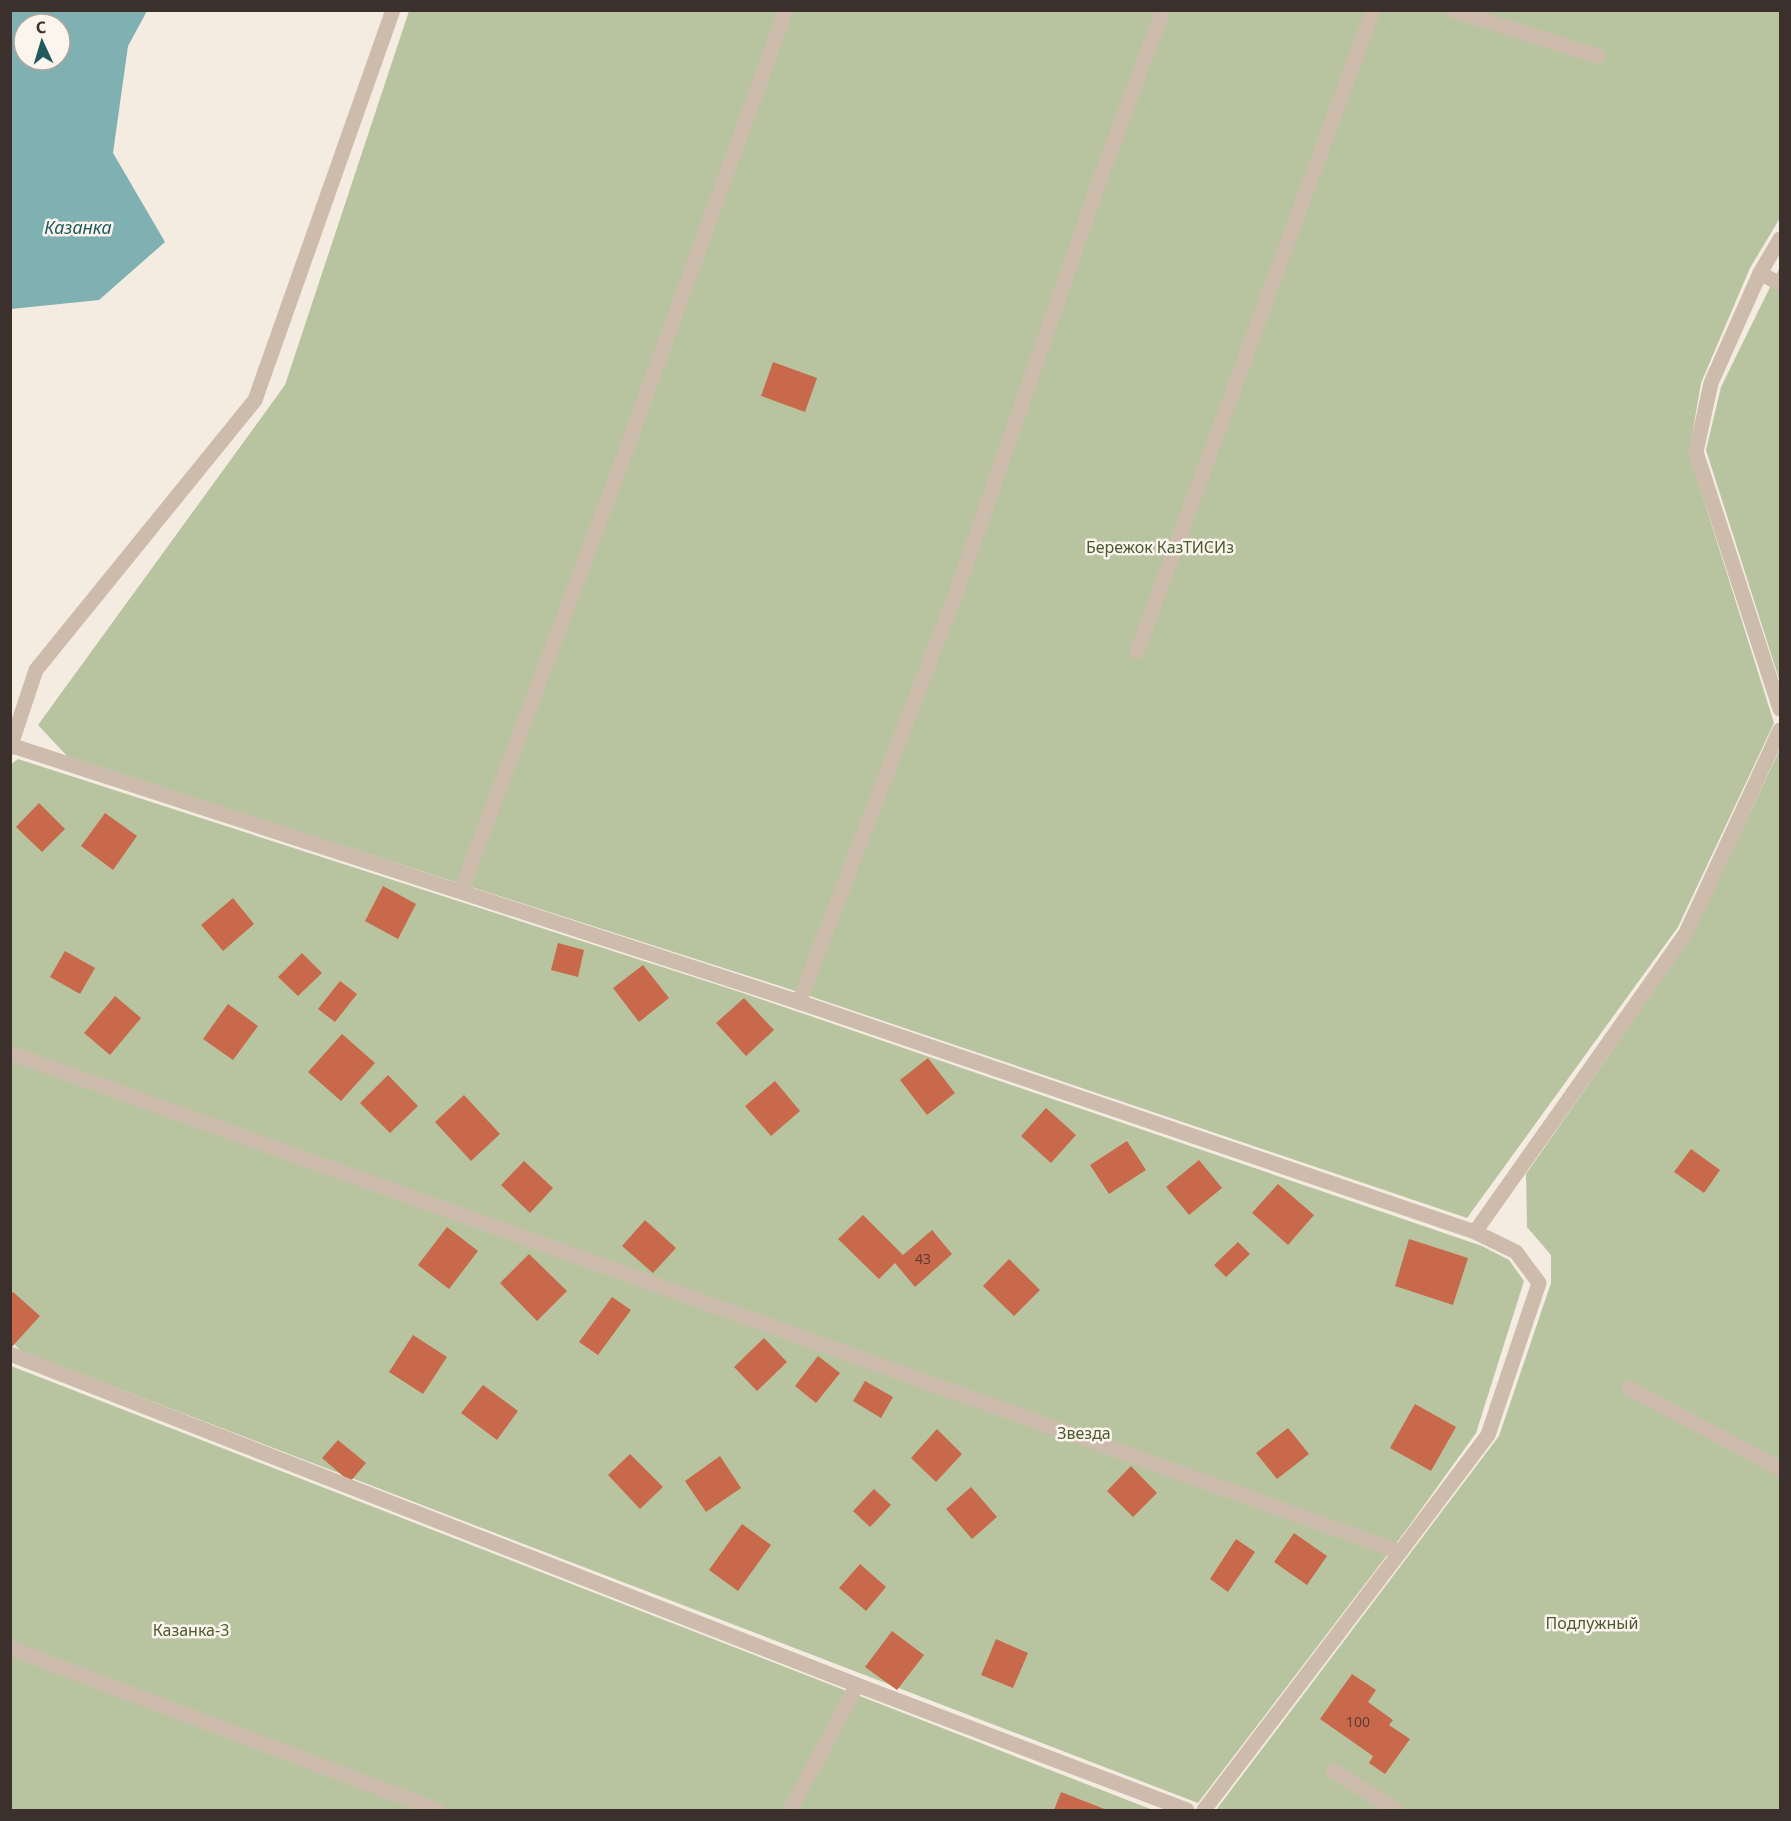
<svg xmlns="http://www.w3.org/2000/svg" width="1791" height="1821" font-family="'Noto Sans',sans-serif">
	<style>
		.green { fill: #b8c4a0 }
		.water { fill: #7fb0b2; fill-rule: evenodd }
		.building { fill: #c8694b }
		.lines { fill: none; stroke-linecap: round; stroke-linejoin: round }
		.minor { stroke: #cdbbac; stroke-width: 15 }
		.labels { text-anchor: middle; stroke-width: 5; stroke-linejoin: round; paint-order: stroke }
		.number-label { font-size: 14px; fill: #5e3e33 }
		.park-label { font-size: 16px; fill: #4a5a2e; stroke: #fbf5ee }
		.water-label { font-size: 18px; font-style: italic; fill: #1f5a5e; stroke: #fbf5ee }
	</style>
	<rect width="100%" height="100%" fill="#f4ebe1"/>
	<g class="green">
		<path d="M409,11h1371v207l-30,50 -49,115 -12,70 85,270 -96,204 -211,291 -684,-231 -714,-229 -31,-33 247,-340z"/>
		<path d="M1780,267v415l-74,-232 15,-63z"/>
		<path d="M1780,749v1061h-564l283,-374 52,-153v-28l-24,-28 -1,-53 165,-237z"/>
		<path d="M18,759l725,234 739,253 27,14 15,21 -48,152 -69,96 -209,274 -1177,-452 -11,-11v-575z"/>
		<path d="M11,1366l1142,444h-1142z"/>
	</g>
	<path class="water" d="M11,10l136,1 -19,35 -15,107 52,89 -66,58 -88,9zM24,24h36v36h-36z"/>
	<g class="building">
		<path d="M773,362l44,16 -12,34 -44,-16z"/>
		<path d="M39,803l26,26 -23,23 -26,-25z"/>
		<path d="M105,813l32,23 -24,34 -32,-24z"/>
		<path d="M383,886l33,18 -18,35 -33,-18z"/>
		<path d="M233,898l21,26 -31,27 -22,-26z"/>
		<path d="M558,943l26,7 -6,27 -27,-7z"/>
		<path d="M65,951l30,17 -15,26 -30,-17z"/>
		<path d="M302,953l20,20 -24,23 -20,-19z"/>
		<path d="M643,965l26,33 -30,24 -26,-34z"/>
		<path d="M340,981l17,13 -22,28 -17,-13z"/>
		<path d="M115,996l26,22 -31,37 -26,-22z"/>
		<path d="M744,998l30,32 -28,26 -30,-33z"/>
		<path d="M228,1004l30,22 -25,34 -30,-21z"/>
		<path d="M342,1034l33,29 -34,38 -33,-29z"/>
		<path d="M928,1058l27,35 -28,22 -27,-35z"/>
		<path d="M388,1075l30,31 -28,27 -30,-30z"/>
		<path d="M775,1081l25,30 -29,25 -26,-30z"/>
		<path d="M464,1095l36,39 -29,27 -36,-39z"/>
		<path d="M1046,1108l30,27 -25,28 -30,-27z"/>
		<path d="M1127,1141l19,29 -37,24 -19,-29z"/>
		<path d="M1691,1149l29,21 -16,23 -30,-21z"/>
		<path d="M1199,1160l23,28 -33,27 -23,-28z"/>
		<path d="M524,1161l29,27 -23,25 -29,-28z"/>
		<path d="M1278,1184l36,31 -26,30 -36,-32z"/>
		<path d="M863,1215l40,40 29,-25 20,24 -37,33 -20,-24 -16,16 -41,-40z"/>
		<path d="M645,1220l31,28 -23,25 -31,-27z"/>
		<path d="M447,1227l31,24 -29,38 -31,-24z"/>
		<path d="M1409,1239l59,19 -15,47 -58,-19z"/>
		<path d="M1238,1242l12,12 -24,23 -12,-12z"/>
		<path d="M529,1254l38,37 -30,30 -37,-38z"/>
		<path d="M1009,1259l31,31 -26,26 -31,-30z"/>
		<path d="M13,1292l27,24 -30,33v-54z"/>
		<path d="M612,1297l19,13 -33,45 -19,-13z"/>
		<path d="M413,1335l34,22 -24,37 -34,-22z"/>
		<path d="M764,1338l23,24 -30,29 -23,-24z"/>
		<path d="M818,1356l22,17 -24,30 -21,-17z"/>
		<path d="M865,1381l28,16 -12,21 -28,-17z"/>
		<path d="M483,1385l35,26 -21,29 -36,-27z"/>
		<path d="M1415,1404l41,23 -25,44 -41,-23z"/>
		<path d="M1288,1428l21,26 -32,25 -21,-26z"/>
		<path d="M937,1429l25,25 -26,28 -25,-24z"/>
		<path d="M338,1440l28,23 -16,19 -28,-24z"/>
		<path d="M630,1454l33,33 -23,22 -32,-34z"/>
		<path d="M720,1456l21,32 -35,24 -21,-31z"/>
		<path d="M1131,1466l26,27 -24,24 -26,-26z"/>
		<path d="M971,1487l26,30 -25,22 -26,-30z"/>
		<path d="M874,1489l17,16 -21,22 -17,-16z"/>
		<path d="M742,1524l29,21 -33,46 -29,-21z"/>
		<path d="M1294,1533l33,23 -20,29 -33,-23z"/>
		<path d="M1236,1539l19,13 -27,40 -18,-13z"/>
		<path d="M860,1564l26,23 -20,24 -27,-23z"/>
		<path d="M892,1631l32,24 -27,35 -32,-23z"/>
		<path d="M996,1639l32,14 -15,35 -32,-13z"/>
		<path d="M1352,1674l24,16 -8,12 25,18 -4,5 21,14 -25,35 -16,-11 4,-7 -53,-37z"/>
		<path d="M1061,1792l46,18h-53z"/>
	</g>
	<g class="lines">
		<g class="minor">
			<path d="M1452,10l145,46"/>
			<path d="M1780,239l-20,34 -49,110 -15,69 84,257"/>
			<path d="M1760,273l20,11"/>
			<path d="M1137,652l236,-642"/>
			<path d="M13,746l786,256 676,230"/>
			<path d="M10,748l26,-78 219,-270 138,-390"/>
			<path d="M461,891l157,-419 168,-462"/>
			<path d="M799,1002l160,-417 140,-403 64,-172"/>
			<path d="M10,1053l1390,499 88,-117 51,-152 -23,-31 -41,-20 211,-299 94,-203"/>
			<path d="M10,1354l847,331"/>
			<path d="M1629,1388l151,81"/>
			<path d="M10,1648l427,162"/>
			<path d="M1333,1771l63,39"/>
			<path d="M790,1810l67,-125 330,125"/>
			<path d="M1204,1810l196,-258"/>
		</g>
	</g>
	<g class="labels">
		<g class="number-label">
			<text x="923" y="1264">43</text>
			<text x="1358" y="1727">100</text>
		</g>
		<g class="park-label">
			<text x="1160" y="553">Бережок КазТИСИз</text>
			<text x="1084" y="1439">Звезда</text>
			<text x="1592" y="1629">Подлужный</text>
			<text x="191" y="1636">Казанка-3</text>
		</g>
		<g class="water-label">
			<text x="78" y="234">Казанка</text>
		</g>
	</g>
	<rect width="1791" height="1821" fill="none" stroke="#3b302b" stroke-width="24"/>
	<g transform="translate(42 42) rotate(356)"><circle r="28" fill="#fbf5ee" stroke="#aea6a0" stroke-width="1.5"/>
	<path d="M0-4.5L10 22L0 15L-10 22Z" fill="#1f5a5e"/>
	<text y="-9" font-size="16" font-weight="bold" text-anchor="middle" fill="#3b302b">С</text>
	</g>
</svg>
